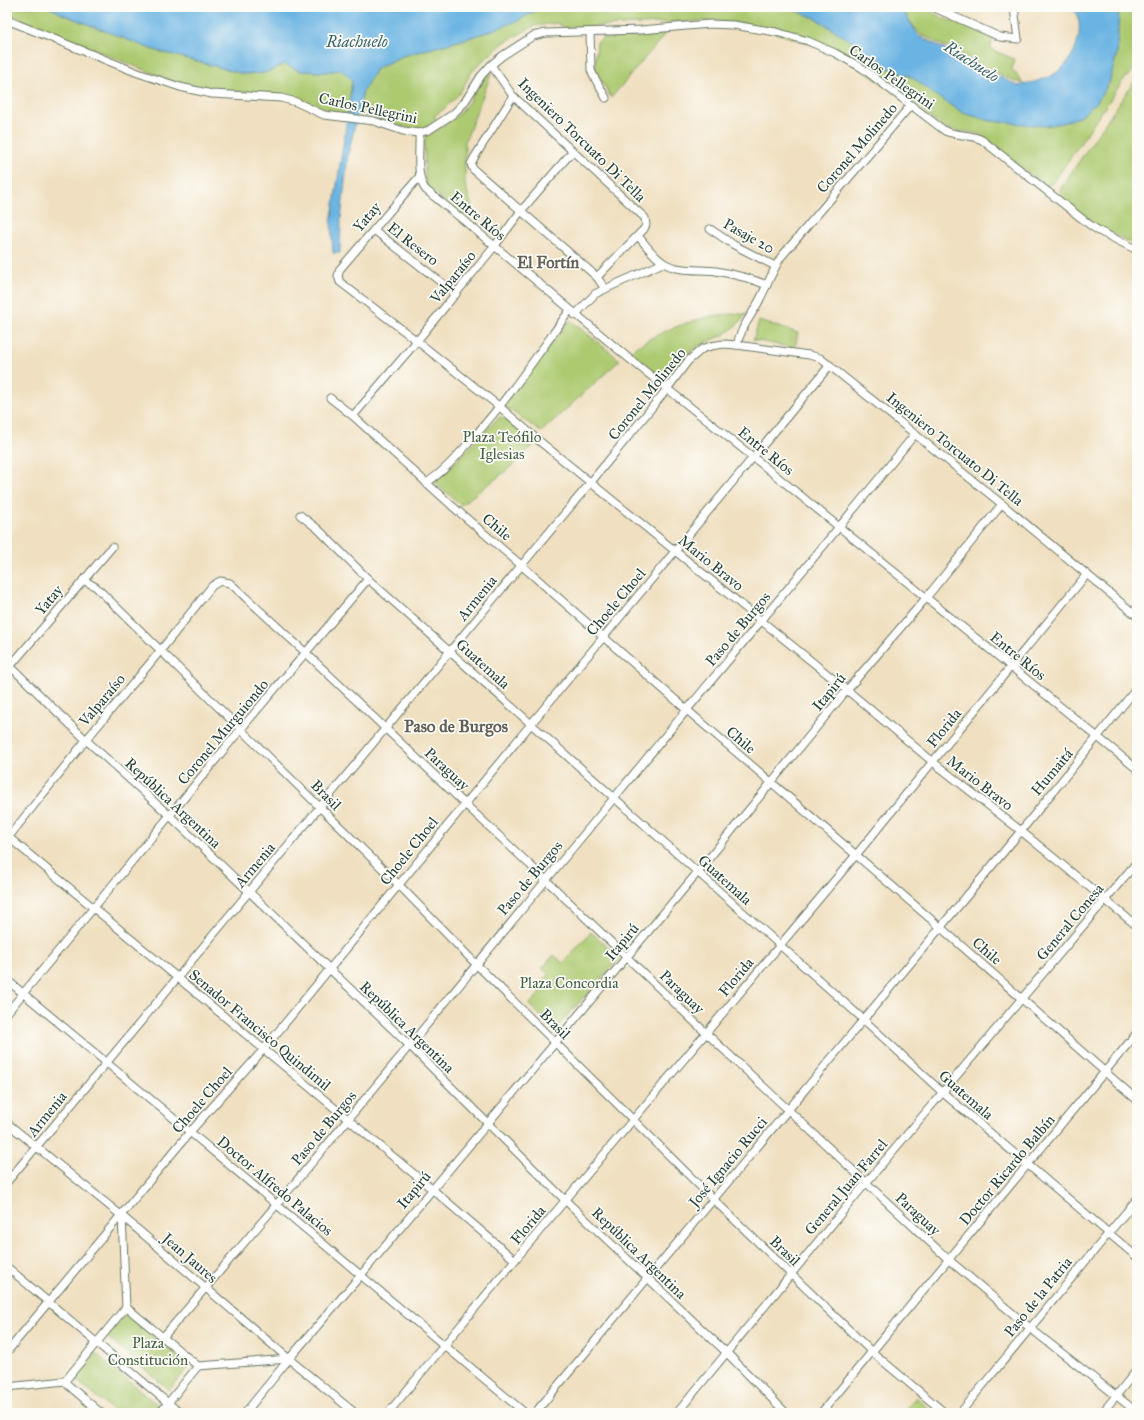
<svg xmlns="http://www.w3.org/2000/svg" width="1144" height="1420" font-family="'IM FELL Great Primer',serif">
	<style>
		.green { fill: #adca71; stroke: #668452 }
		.water { fill: #6bb4e3; stroke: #45788c }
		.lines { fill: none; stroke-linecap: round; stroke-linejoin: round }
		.minor-casing { stroke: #687665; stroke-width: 9 }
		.minor { stroke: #fff; stroke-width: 7 }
		.labels { text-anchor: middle; stroke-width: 3.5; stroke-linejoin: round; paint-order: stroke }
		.street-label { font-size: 15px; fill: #1f3d34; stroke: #fdfcf7 }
		.park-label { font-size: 15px; fill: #426043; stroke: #fdfcf7 }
		.water-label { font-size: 16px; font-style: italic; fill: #366169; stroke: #fdfcf7 }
		.neighbourhood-label { font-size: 16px; font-weight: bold; fill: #636157; stroke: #fdfcf7 }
		.quarter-label { font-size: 17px; font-weight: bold; fill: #636157; stroke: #fdfcf7 }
	</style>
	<rect width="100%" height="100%" fill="#fdfcf7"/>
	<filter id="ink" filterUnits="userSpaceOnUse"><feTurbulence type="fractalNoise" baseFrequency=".025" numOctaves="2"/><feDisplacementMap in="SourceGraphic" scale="8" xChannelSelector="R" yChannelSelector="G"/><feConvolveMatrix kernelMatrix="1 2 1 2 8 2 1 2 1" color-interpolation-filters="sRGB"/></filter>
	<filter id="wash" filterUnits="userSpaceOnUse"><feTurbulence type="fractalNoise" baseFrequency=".012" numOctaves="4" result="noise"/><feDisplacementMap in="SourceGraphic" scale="16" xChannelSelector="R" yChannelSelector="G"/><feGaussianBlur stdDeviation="0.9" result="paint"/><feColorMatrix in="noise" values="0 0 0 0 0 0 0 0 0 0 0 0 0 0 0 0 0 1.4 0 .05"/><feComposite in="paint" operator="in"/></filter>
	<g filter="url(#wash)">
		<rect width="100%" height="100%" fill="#f0e0c1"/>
		<g class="green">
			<path d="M7,7h42l13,7 89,35 93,25 21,-1 19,-10 16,8 23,1 19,-2 10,10 -4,34 -15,-1 -45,-17 -77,-7 -37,-7 -167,-68z"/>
			<path d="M542,7h26l12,2 30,-2h177l28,11 42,27 36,26 19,6 23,18 28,18 28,8 26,2h46l18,-7 16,-14 12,-19 8,-29 2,-47h18v61l-5,3 -10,11 -69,101 -8,3 -67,-52 -32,-5 -110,-78 -94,-28 -43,-2 -134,7 -8,-5 -23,3 -29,16 -26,22 -8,9 -12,21 -15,15 -10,7 3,4 -7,6 -11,3 -16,-2 -31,-10 -15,-2 6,-25 13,-21 23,-12 63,-17 31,-10 24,-9z"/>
			<path d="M903,7h25l7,7 15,7h8l36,16 -4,12 24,10 -2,10 11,14 -7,-1 -96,-48 -12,-15z"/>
			<path d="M665,33l-4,6 -50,59 -16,-30 2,-26 6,-4 24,-1z"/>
			<path d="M490,71l2,1 -27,70v42l9,31 -5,5 -42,-33 -2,-5 -1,-39 2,-8c13,-7 25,-13 35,-23 11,-13 18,-29 29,-41z"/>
			<path d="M1137,79v167l-38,-19 -40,-30 1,-8 73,-106z"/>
			<path d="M747,314c-7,9 -17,18 -28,23 -9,4 -19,7 -27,14 -6,6 -18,25 -25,26 -9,0 -30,-18 -39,-23 16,-16 54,-31 76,-36 14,-4 29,-4 43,-4z"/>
			<path d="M570,320l50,40 -79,72 -38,-27z"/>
			<path d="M759,321l39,12 -3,15 -42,-8z"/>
			<path d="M499,417h3l34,26 -30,28 -45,34 -26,-22z"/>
			<path d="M591,932l29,26 -65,71 -26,-24 13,-14 -4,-4 11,-12 -7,-7 12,-13 9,8z"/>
			<path d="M127,1313l63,53 -21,24 -62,-53z"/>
			<path d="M95,1353l63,52 -6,8h-36l-42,-35z"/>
			<path d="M916,1397l18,16h-32z"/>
		</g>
		<g class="water">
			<path d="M49,7h493l-25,14 -24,9 -31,10 -63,17 -23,12 -13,22 -15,63 -7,66 -1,33h-7l-2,-30 16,-103 5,-40 -10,-10 -19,2 -23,-1 -16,-7 -19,9 -21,1 -93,-25 -89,-35z"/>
			<path d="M787,7h114l7,12 11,17 99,50c12,-3 27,-6 38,-13 16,-11 25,-32 23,-51 -1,-5 -4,-10 -5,-15h45l-2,47 -8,29 -12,19 -16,14 -18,7 -19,3 -53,-5 -28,-8 -28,-18 -23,-18 -19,-6 -36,-26 -42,-27z"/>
		</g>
	</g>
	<g filter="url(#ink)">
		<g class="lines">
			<defs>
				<g id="minor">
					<path d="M935,7l2,2 63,28 18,2 -4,-32"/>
					<path d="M7,20l131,53 42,14 32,7 69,4 15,4 28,13 50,6 29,10 16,2 10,-3 24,-16 11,-11 17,-27 10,-11 11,-9 31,-20 13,-3 95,-3 69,-6 23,1 43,7 32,9 27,12 27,15 83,63c12,5 26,3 37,9l108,85 9,6 38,19"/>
					<path d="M590,32l1,38 2,5 13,23"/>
					<path d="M491,65l22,31 132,122 1,7 -2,4 -47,48 8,12 -10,5 -20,21"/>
					<path d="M513,96l-39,62 -3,6 2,5 124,108"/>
					<path d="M419,133c1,17 -4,44 7,57l41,33 159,133 127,101 384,312"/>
					<path d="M419,177l-79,92 -2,7 2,6 77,59 83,66 38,33 309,250 86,72 88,69 116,95"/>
					<path d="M710,229l24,16 41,21"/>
					<path d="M374,230l82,64"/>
					<path d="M638,236c8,9 16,21 26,27 14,9 35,6 52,8 17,3 34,7 51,14"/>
					<path d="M605,289l58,-26"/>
					<path d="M737,345c3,-16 14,-29 21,-42 8,-15 14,-31 23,-46l130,-152"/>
					<path d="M330,398l23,18 98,89 70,60 166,145 253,217 197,173"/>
					<path d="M353,416l64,-75 77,-94 27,-36 51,-59"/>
					<path d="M426,483c18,-11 32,-28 46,-44 36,-40 66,-85 98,-129"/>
					<path d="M300,515l18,14 50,50 495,440 79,73 195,165"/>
					<path d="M83,580l13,7 302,297 78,80 237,235 159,153 73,61"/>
					<path d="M7,663l79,77 84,76 240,230 155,154 162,153 59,60"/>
					<path d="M7,670l105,-123"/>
					<path d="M7,836l425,353 83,71"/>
					<path d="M7,839l79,-99 75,-90 51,-64 8,-5 10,2 76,70 159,151 81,76 160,153 243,227 81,68 107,84"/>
					<path d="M7,980l183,152 335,281"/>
					<path d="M7,1013l234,-284 127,-150"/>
					<path d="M7,1123l115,93 167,143 66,54"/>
					<path d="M7,1182l584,-700 76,-93 21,-28 14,-12 9,-3 12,-2 14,1 72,10 11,3 182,146 135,112"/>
					<path d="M122,1216l4,91"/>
					<path d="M7,1267l173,146"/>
					<path d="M126,1307l72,59"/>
					<path d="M163,1337c154,-177 302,-359 451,-539 100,-122 202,-241 301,-364"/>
					<path d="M7,1352l183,-220 73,-82 268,-326 299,-359"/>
					<path d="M198,1366l91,-7"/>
					<path d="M65,1381l61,-74"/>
					<path d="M65,1381l3,4 33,28"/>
					<path d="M7,1387l58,-6"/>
					<path d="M160,1413l38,-47"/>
					<path d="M245,1413l44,-54 72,-84 336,-402 150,-183 79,-92 76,-94"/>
					<path d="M388,1413l127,-153 341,-405 231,-281"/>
					<path d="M535,1413l486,-582 116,-143"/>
					<path d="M677,1413l189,-230 271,-321"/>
					<path d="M821,1413l316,-380"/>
					<path d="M960,1413l177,-214"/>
					<path d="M1102,1413l35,-43"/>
				</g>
			</defs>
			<use href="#minor" class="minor-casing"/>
			<use href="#minor" class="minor"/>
		</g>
	</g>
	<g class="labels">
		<g class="street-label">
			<text transform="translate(892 77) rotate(35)" y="5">Carlos Pellegrini</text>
			<text transform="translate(368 108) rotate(12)" y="5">Carlos Pellegrini</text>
			<text transform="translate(582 140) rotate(44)" y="5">Ingeniero Torcuato Di Tella</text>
			<text transform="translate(857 148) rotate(-49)" y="5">Coronel Molinedo</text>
			<text transform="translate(478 216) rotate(40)" y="5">Entre Ríos</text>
			<text transform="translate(367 217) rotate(-49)" y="5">Yatay</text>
			<text transform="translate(749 236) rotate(29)" y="5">Pasaje 20</text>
			<text transform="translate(413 244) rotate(38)" y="5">El Resero</text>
			<text transform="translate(453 277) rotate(-51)" y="5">Valparaíso</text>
			<text transform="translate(647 394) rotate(-51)" y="5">Coronel Molinedo</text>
			<text transform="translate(955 449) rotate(39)" y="5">Ingeniero Torcuato Di Tella</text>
			<text transform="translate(766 451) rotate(39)" y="5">Entre Ríos</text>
			<text transform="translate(497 527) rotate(40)" y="5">Chile</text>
			<text transform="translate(711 563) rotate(39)" y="5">Mario Bravo</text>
			<text transform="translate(477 598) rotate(-51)" y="5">Armenia</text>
			<text transform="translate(49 600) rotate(-50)" y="5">Yatay</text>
			<text transform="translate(616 602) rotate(-50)" y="5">Choele Choel</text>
			<text transform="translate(738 629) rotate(-50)" y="5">Paso de Burgos</text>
			<text transform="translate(1018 656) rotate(39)" y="5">Entre Ríos</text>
			<text transform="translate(483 664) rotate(42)" y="5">Guatemala</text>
			<text transform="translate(829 692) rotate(-51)" y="5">Itapirú</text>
			<text transform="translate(102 700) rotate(-50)" y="5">Valparaíso</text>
			<text transform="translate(944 728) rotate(-51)" y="5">Florida</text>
			<text transform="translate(223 732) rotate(-50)" y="5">Coronel Murguiondo</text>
			<text transform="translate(741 740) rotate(40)" y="5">Chile</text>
			<text transform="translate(447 769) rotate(43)" y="5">Paraguay</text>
			<text transform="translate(1052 772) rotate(-50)" y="5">Humaitá</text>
			<text transform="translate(980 783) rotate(38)" y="5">Mario Bravo</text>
			<text transform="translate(326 795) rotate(45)" y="5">Brasil</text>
			<text transform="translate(173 803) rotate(43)" y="5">República Argentina</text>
			<text transform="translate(409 851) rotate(-51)" y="5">Choele Choel</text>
			<text transform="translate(255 865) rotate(-50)" y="5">Armenia</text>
			<text transform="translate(530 878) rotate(-50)" y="5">Paso de Burgos</text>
			<text transform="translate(725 880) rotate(42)" y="5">Guatemala</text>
			<text transform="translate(1070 922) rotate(-50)" y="5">General Conesa</text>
			<text transform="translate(622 942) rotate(-50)" y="5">Itapirú</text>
			<text transform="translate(987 951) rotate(41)" y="5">Chile</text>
			<text transform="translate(736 977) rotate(-50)" y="5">Florida</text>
			<text transform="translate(682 992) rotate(44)" y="5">Paraguay</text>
			<text transform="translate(555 1024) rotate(45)" y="5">Brasil</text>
			<text transform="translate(407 1027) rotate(44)" y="5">República Argentina</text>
			<text transform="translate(260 1030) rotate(40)" y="5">Senador Francisco Quindimil</text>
			<text transform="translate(966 1095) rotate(41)" y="5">Guatemala</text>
			<text transform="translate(202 1100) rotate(-49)" y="5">Choele Choel</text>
			<text transform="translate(47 1114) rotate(-51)" y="5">Armenia</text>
			<text transform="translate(324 1128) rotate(-50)" y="5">Paso de Burgos</text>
			<text transform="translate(728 1162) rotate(-50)" y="5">José Ignacio Rucci</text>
			<text transform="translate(1007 1170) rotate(-50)" y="5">Doctor Ricardo Balbín</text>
			<text transform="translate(275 1186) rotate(40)" y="5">Doctor Alfredo Palacios</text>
			<text transform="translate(846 1187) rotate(-50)" y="5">General Juan Farrel</text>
			<text transform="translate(414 1190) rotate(-50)" y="5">Itapirú</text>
			<text transform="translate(918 1214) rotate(43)" y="5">Paraguay</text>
			<text transform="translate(528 1225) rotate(-50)" y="5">Florida</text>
			<text transform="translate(785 1251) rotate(44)" y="5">Brasil</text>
			<text transform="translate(639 1253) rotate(44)" y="5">República Argentina</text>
			<text transform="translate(190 1258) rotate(41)" y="5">Jean Jaures</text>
			<text transform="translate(1038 1297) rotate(-51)" y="5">Paso de la Patria</text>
		</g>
		<g class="park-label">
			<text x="502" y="442">Plaza Teófilo<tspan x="502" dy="17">Iglesias</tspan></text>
			<text x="569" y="988">Plaza Concordia</text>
			<text x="148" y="1348">Plaza<tspan x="148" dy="17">Constitución</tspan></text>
		</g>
		<g class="water-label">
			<text x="357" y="47">Riachuelo</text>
			<text transform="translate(972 61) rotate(33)" y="6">Riachuelo</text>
		</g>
		<g class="neighbourhood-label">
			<text x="548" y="268">El Fortín</text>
		</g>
		<g class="quarter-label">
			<text x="456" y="732">Paso de Burgos</text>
		</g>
	</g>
	<rect width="1144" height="1420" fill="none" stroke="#fdfcf7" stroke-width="24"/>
</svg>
